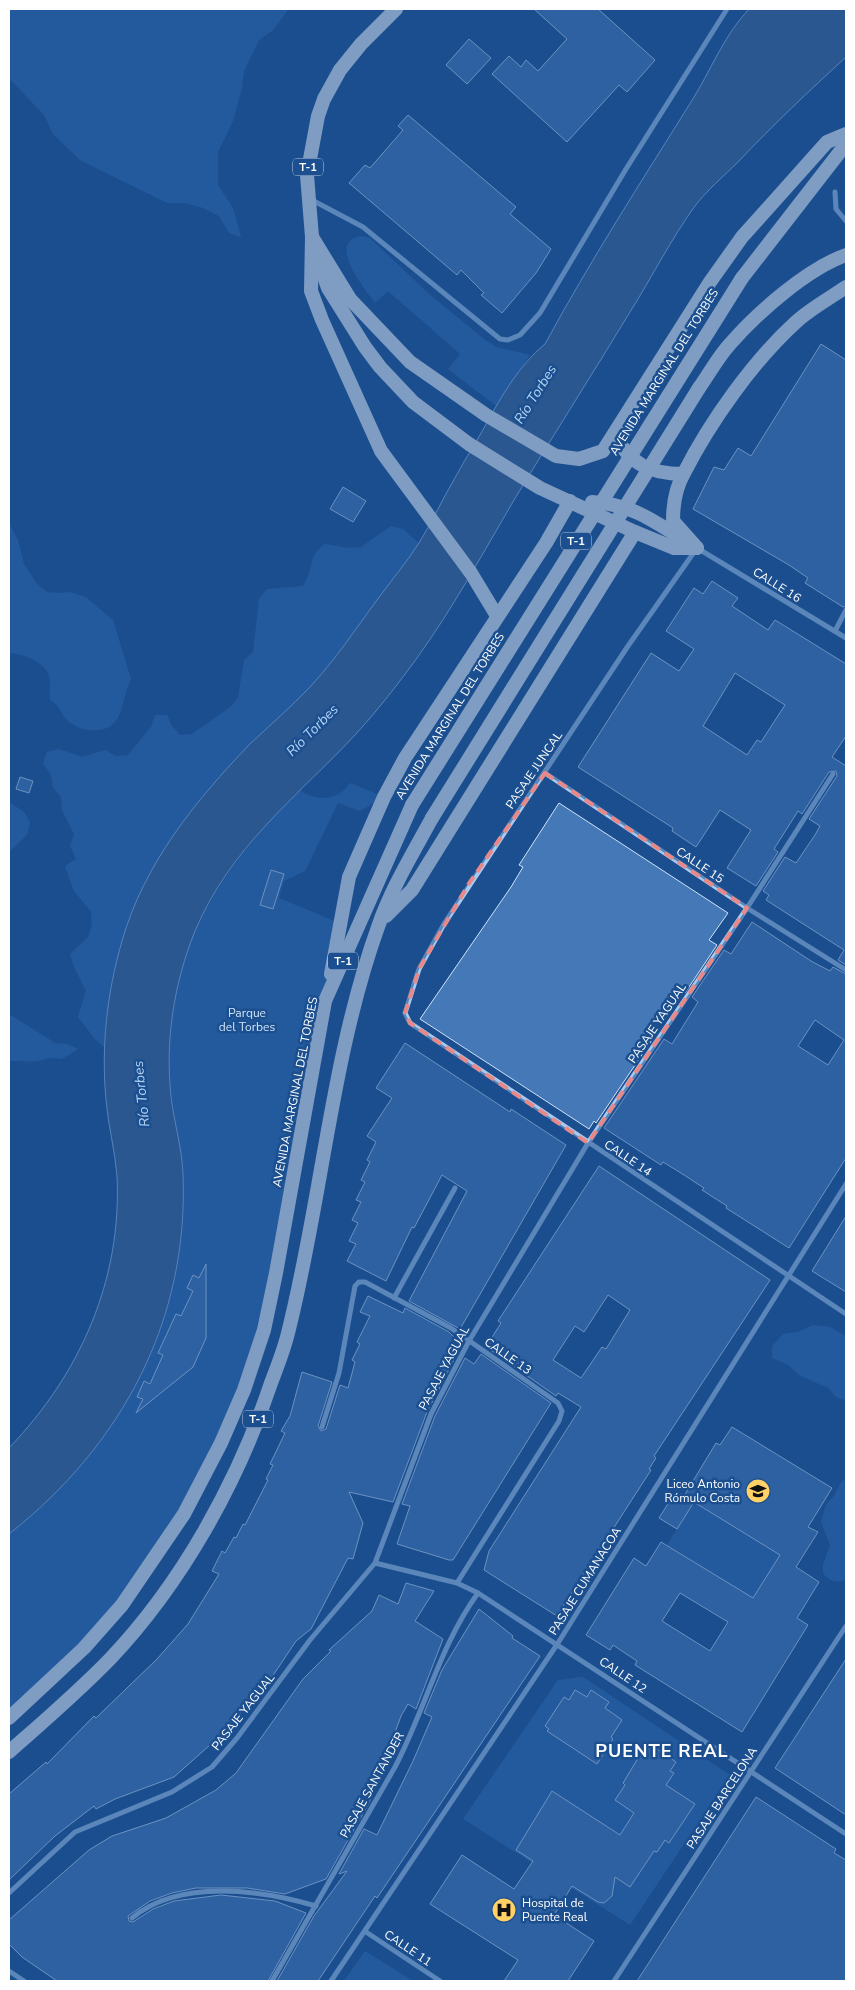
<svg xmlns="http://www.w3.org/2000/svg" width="855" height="1990" font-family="'Nunito Sans',sans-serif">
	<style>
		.green { fill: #2e69ad }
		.water { fill: #3c6290; stroke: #9cc4f0 }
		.building { fill: #4478b7; stroke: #cfe3fa; fill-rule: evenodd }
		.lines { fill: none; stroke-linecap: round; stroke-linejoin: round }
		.minor { stroke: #a9c9ee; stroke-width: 5 }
		.trunk { stroke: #f8faff; stroke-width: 14 }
		.trunk-bridge { stroke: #f8faff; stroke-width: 14 }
		.marked { fill: none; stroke: #e88989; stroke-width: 4; stroke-dasharray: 10 6; stroke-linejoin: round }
		.labels { text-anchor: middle; stroke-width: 5; stroke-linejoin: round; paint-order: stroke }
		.shield { fill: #1b4f8f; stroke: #bbcadd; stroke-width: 1 }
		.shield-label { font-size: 11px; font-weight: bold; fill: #fff }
		.street-label { font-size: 12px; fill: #fff; stroke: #1b4f8f }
		.park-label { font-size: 12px; fill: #cfe3fa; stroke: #1b4f8f }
		.poi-label { font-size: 12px; fill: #fff; stroke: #1b4f8f; text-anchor: end }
		.water-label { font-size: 14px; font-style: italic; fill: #b5d3f5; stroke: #1b4f8f }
		.district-label { font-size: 18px; font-weight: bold; letter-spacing: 1px; fill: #fff; stroke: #1b4f8f }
	</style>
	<rect width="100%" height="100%" fill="#1b4f8f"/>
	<g class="green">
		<path d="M9,9h280l-16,21 -14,10 -15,31 -2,17 -9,33 -15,31v33l15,23 8,29 -12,-4 -10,-17 -16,-8 -18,-5h-18l-87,-43 -27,-26 -9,-19 -35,-37z"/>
		<path d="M362,236l8,2 58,55 57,47 11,7 34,8 -34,51 -48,-37 12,-15 -72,-63 -13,12c-10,-14 -50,-62 -13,-67z"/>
		<path d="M9,523l9,17 6,24 13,20 10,8 12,1 11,-1 16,5 27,23 18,59c-11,22 -6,54 -40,51 -8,0 -18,-4 -24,-10 -8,-9 -4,-12 -17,-20 -1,-8 1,-17 -1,-24 -3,-14 -28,-23 -40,-23z"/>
		<path d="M391,526l12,3 16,14c-35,48 -68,98 -107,142 -19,21 -40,38 -60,58 -90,88 -140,177 -148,304l-10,-9 -16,-21 8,-26 -12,-24 -4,-13 18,-17 4,-12 -1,-13 -17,-21 -9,-25 11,-7 -6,-13 4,-12 -12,-24 -1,-13 -8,-10 -2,-12 -8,-12 4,-11 12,-3 23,8 23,-7 11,6 12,-1 23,-28 4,-12h12l5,11 8,9 12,-1 37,-26 9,-10 6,-38 9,-8 6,-53 8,-10 36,-3c12,-18 3,-28 22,-42l24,4 12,-1z"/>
		<path d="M350,783l34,14 -24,14 -22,-8 -33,68 -21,10 -5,17 62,26 -65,349 -55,170 -99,162 -113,113v-184c113,-89 182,-215 174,-362 -2,-25 -8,-49 -11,-75 -5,-38 -2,-79 7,-117 19,-79 66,-132 119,-191 18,13 39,13 52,-6z"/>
		<path d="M9,802l15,10 6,10 -3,13 -18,17z"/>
		<path d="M9,1014l46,29 12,1 11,5 -16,10c-13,-3 -13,0 -24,2 -5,1 -22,0 -29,0z"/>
		<path d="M813,1325l17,2 16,9v65l-10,-4 -8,-9 -29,-13 -11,-10 -16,-7v-12l11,-12 15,-2z"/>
		<path d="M846,1479v100c-8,5 -17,2 -23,-6v-8l7,-20 -9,-23 5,-17 8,-9 7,-14z"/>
		<path d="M694,1502l86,53 -27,43 -86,-53z"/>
		<path d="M583,1677l147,98 -100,150 -167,-106 95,-139z"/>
		<path d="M365,1951l48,30h-69z"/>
	</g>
	<path class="water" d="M749,9h97v48c-37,34 -73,68 -108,105 -14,14 -31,28 -43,44 -24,33 -43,71 -65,106 -38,63 -78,125 -116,188 -31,53 -61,108 -97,158 -19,26 -39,52 -61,76 -61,65 -125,112 -161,197 -21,52 -30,109 -24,165 3,26 11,52 12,78 6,146 -61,271 -174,360v-86c71,-74 113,-168 108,-272 -2,-26 -9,-51 -11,-76 -5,-54 1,-107 16,-159 22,-77 73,-140 128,-197 20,-19 41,-37 60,-57 25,-27 45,-57 67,-87 14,-19 29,-37 42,-57 13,-21 24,-45 37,-67 9,-17 20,-33 29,-50 16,-29 34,-61 60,-82 45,-83 96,-162 146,-242 19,-30 33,-67 58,-93z"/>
	<g class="building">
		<path d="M534,9h64l57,51 -28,32 -8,-7 -52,57 -75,-68 17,-18 12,11 5,-7 12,11 29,-32z"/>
		<path d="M469,39l22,19 -24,26 -21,-19z"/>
		<path d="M408,115l108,92 -6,7 41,35 -15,24 -34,40 -21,-18 3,-2 -23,-23 -4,5 -108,-92 16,-18 5,3 33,-38 -5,-4z"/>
		<path d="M821,344l25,16v246l-3,1 -38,-24 3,-5 -19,-13 -96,-56 21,-42 10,3 14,-22 13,8z"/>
		<path d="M343,487l23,14 -13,21 -23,-13z"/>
		<path d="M712,581l26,17 -6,8 36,24 7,-10 71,44v72l-14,21 14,9v199l-8,-5 6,-10 -78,-50 3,-5 -6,-4 22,-34 11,6 19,-28 5,-9 -11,-7 28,-43 -1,-5 -7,1 -27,42 -4,-3 -24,38 4,3 -22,34 -29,-18 24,-38 -31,-20 -24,37 -24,-16 1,-3 -95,-61 73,-114 28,18 15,-22 -28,-18 28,-43 9,6zM735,673l50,32 -24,37 -4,-2 -10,15 -44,-29z"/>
		<path d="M20,777l13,4 -4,12 -13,-4z"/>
		<path d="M559,803l169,110 -19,27 8,5 -32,48 -8,-5 -27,42 6,4 -60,89 -2,-2 -5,8 -169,-110 91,-132 12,-20 -4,-2z"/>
		<path d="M271,870l13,4 -11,35 -13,-4z"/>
		<path d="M752,922l59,39 19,10 3,-4 13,7v184l-57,90 -63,-40 1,-2 -25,-16 2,-2 -23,-15 -18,-11 -2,3 -57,-37 60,-89 8,5 26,-42 -6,-5 32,-47 7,4zM815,1020l29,20 -16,25 -30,-19z"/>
		<path d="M405,1043l105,69 1,-3 55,36 -106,184 -51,-28 58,-110 -25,-16 -28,53 -2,-1 -26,54 -39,-20 9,-17 -7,-3 9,-18 -6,-3 9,-18 -5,-2 9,-18 -4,-2 9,-18 -3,-2 9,-18 -9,-6 25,-38 -16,-10z"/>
		<path d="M599,1166l171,114 -116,176 2,2 -7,11 2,1 -94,146 -73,-46 5,-19 92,-144 -23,-14 -2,3 -70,-49 15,-24 -3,-2zM608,1295l22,15 -24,39 -4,-2 -21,31 -28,-18 22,-34 9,6z"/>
		<path d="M846,1216v76l-34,-21z"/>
		<path d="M206,1264v74l-13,29 -57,46 7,-14 -6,-2 7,-16 6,3 13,-29 -5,-2 18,-39 5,2 12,-25 -6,-3 6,-13 6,3z"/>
		<path d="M368,1296l35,17 2,-5 44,24 7,7 -5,10 6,5 -30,58 -34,90 -44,-10 14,31 -10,36 -5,-1 -37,71 -15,12 -28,42 -48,53 -46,41 -59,22 -19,10 -2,-3 -39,30 -46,44v-86l37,-32 1,2 47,-48 2,2 61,-59 31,-35 31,-50 -7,-3 10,-20 3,2 9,-16 2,1 7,-14 2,1 23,-45 -2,-1 7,-14 -3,-1 15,-31 -4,-2 9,-15 12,-44 30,10 -14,44 3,5 5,-2 14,-44 8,3 7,-26 -3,-2 8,-16 -3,-2 13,-26 -10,-4z"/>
		<path d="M481,1354l70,49 -98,157h-4l-52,-16 13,-38 -8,-2 33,-88 30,-58 9,6z"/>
		<path d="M732,1427l100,61 -24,39 10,5 -22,35 23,15 -22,36 11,7 -66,107 -107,-67 2,-4 -24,-16 -3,5 -24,-15 48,-77 12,8 15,-24 92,56 27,-43 -96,-59 32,-53 4,2zM680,1593l48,29 -18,29 -48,-30z"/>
		<path d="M676,1491l18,11 -17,27 -18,-11z"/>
		<path d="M406,1583l28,8 -19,30 28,18 -27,70 -8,-5 -7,12 -32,87 -43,76 -41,15 -38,-6h-51l-24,5 -22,8 -22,15 1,5 4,1 20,-13 21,-8 47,-6 54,6 31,12 -38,68h-211l-35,-24 -13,-13v-24l80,-70 23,-14 54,-18 50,-28 20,-17 67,-94 28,-28 -2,-1 43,-39 7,-16 19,9z"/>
		<path d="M479,1609l34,27 -1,2 28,18 -163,242 -2,-2 -57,85h-41l37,-65 33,-45 -8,3 25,-45 13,6 36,-74 19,-44 -8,-4 18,-43z"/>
		<path d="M846,1659v156l-71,-47z"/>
		<path d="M575,1690l12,7 4,-7 18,12 -4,6 17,12 -11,17 2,2 -16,25 -50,-33 2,-2 -4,-3 19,-29 5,3z"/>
		<path d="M651,1745l25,17 -6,9 4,2 -8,12 29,19 -26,39 -4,-3 -8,12 -3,-1 -24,36 -15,-10 -3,19 -8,7 -6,-1 -26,-16 -18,29 40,26 -26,40h-64l14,-21 -88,-56 32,-49 52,34 19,-28 -17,-11 36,-59 68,44 14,-22 -19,-13 10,-15 -2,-2 17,-28 4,2z"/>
		<path d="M756,1797l80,52 -2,4 12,7v121h-209z"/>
	</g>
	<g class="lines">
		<g class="minor">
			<path d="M835,192l1,17 10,12"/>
			<path d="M310,199l53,28 137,112 8,1 12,-5 20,-22 86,-144 101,-160"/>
			<path d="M835,631l11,-21"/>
			<path d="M846,638l-149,-90 -69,98 -184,278 -25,45 -14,44 5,10 436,291"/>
			<path d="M545,773l202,135 99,62"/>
			<path d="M394,1298l61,-110"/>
			<path d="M322,1427l17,-54 16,-87 4,-4h6l86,46 107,75 4,8 -3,10 -102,162"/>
			<path d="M375,1563l82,20 21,10 368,241"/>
			<path d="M9,1893l66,-61 97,-40 40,-25 25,-29 73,-98 65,-77 56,-149 38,-73 119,-198 159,-235 86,-134"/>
			<path d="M132,1918c48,-40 129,-28 184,-12"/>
			<path d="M366,1932l74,49"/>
			<path d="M9,1971l15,10"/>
			<path d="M272,1981l123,-214c30,-57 45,-122 83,-174"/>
			<path d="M331,1981l227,-338 288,-459"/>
			<path d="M614,1981l232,-355"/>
		</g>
		<g class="trunk">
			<path d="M396,9l-35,35 -21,26 -16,29 -6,17 -11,59 5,62 -1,54 11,29 59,131 90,122 26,43"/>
			<path d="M312,237l38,62 60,63 76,53 70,41 23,3 24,-8 107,-169 32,-45 85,-95 19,-8"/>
			<path d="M318,260l10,28 37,59 15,20 33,35 56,42 71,44 95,44 39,16h23"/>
			<path d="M742,278l104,-134"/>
			<path d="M699,388c10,-14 19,-31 31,-44 28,-32 77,-75 116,-89"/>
			<path d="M614,434c16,30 36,40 69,40"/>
			<path d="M592,502c39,2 60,18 92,38"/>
			<path d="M697,548l-24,-27c0,-16 3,-34 11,-48 26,-51 69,-112 112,-151 14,-13 34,-24 50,-35"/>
			<path d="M386,916l26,-26 223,-358"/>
			<path d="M331,974l18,-97 35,-80 21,-39 141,-215 24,-42"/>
			<path d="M9,1718l75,-70 38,-43 62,-91 37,-71 23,-53 20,-60 12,-57 49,-272 87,-196"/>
			<path d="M9,1752c34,-30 69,-60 101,-93 72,-76 128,-177 161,-276 6,-16 13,-33 17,-50 34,-134 43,-275 90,-406 13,-38 35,-74 54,-109"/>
		</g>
		<g class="trunk-bridge">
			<path d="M412,805l330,-527"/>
			<path d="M432,818l267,-430"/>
		</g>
	</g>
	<path d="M0 0H855V1990H0ZM545,773l202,135 -159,235 -178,-120 -5,-10 14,-44 49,-84z" fill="#1b4f8f" fill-opacity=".55" fill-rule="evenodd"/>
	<path class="marked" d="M545,773l202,135 -159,235 -178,-120 -5,-10 14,-44 49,-84z"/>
	<defs>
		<symbol id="university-disc" viewBox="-11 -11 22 22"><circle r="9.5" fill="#ffd166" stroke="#1b4f8f"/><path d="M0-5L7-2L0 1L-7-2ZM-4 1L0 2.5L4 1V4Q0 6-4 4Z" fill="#111"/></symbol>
		<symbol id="hospital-disc" viewBox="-11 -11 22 22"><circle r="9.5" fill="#ffd166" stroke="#1b4f8f"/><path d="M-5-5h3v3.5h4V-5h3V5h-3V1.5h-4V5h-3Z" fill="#111"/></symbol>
	</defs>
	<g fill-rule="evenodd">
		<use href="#university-disc" x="744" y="1477" width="28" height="28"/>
		<use href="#hospital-disc" x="490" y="1896" width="28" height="28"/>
	</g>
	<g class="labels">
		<g class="shield">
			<rect x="293" y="158.5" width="30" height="17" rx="4"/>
			<rect x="561" y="532.5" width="30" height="17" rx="4"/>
			<rect x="328" y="952.5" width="30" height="17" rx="4"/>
			<rect x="243" y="1410.5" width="30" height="17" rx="4"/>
		</g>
		<g class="shield-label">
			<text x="308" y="171">T-1</text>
			<text x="576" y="545">T-1</text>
			<text x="343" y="965">T-1</text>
			<text x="258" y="1423">T-1</text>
		</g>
		<g class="street-label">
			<text transform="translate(664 372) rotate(-58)" y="4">AVENIDA MARGINAL DEL TORBES</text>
			<text transform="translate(777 585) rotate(32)" y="4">CALLE 16</text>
			<text transform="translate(450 716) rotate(-58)" y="4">AVENIDA MARGINAL DEL TORBES</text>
			<text transform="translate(534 770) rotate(-56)" y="4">PASAJE JUNCAL</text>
			<text transform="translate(700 865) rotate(34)" y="4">CALLE 15</text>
			<text transform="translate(657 1023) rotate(-56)" y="4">PASAJE YAGUAL</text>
			<text transform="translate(295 1092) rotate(-79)" y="4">AVENIDA MARGINAL DEL TORBES</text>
			<text transform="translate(628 1158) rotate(34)" y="4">CALLE 14</text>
			<text transform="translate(508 1356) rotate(35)" y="4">CALLE 13</text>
			<text transform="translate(444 1368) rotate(-62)" y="4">PASAJE YAGUAL</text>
			<text transform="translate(585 1581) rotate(-58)" y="4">PASAJE CUMANACOA</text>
			<text transform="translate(623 1675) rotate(34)" y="4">CALLE 12</text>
			<text transform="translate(243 1712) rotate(-52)" y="4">PASAJE YAGUAL</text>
			<text transform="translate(372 1785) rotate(-61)" y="4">PASAJE SANTANDER</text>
			<text transform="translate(722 1798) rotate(-57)" y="4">PASAJE BARCELONA</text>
			<text transform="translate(408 1948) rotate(34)" y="4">CALLE 11</text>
		</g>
		<g class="park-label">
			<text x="247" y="1017">Parque<tspan x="247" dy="14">del Torbes</tspan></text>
		</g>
		<g class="poi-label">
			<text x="740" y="1488">Liceo Antonio<tspan x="740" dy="14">Rómulo Costa</tspan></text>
			<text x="522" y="1907" text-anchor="start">Hospital de<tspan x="522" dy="14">Puente Real</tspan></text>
		</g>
		<g class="water-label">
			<text transform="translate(535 394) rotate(-58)" y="5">Río Torbes</text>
			<text transform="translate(312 730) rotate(-45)" y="5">Río Torbes</text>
			<text transform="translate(141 1094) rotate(-96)" y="5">Río Torbes</text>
		</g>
		<g class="district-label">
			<text x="662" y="1757">PUENTE REAL</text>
		</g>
	</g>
	<rect width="855" height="1990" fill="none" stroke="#ffffff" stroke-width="20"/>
</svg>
